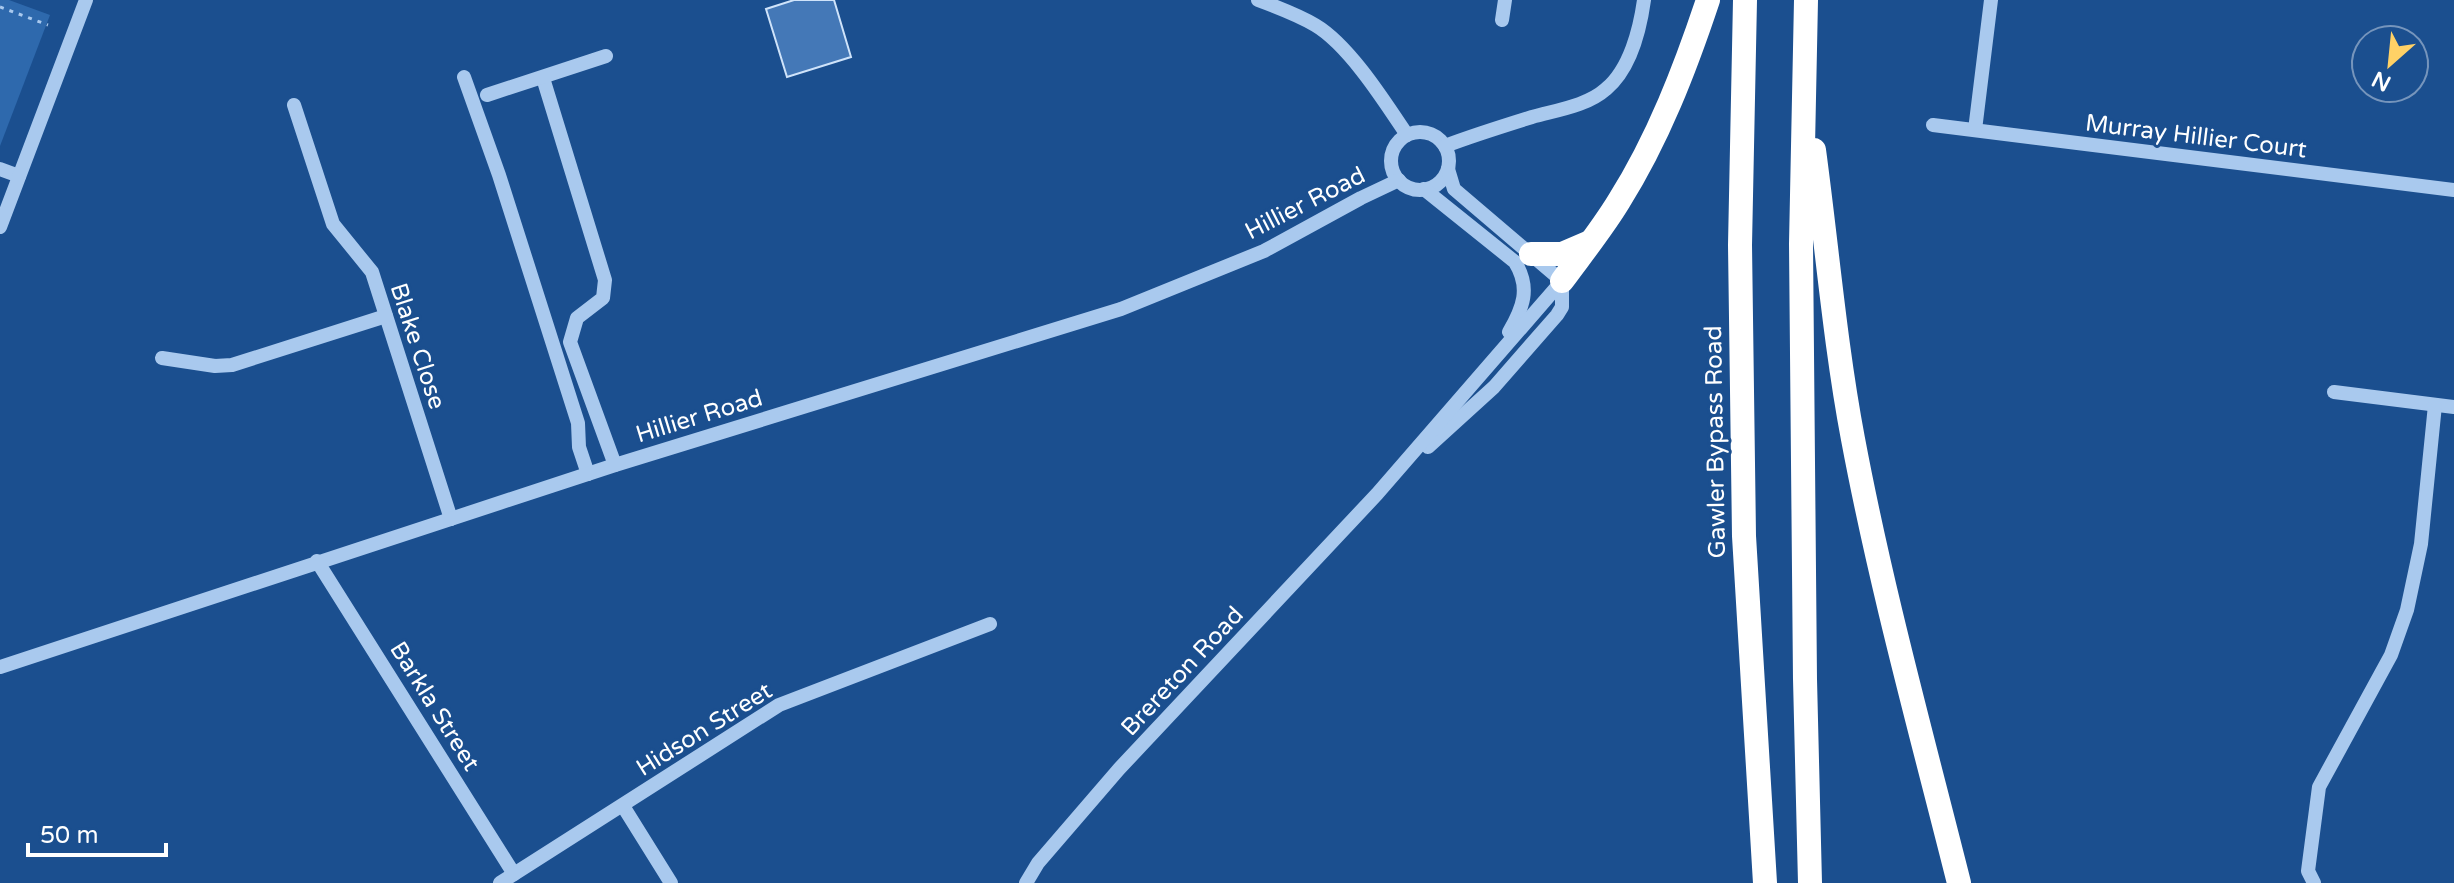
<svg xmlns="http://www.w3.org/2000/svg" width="2454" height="883" font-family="'Varela Round',sans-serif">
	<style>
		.green { fill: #2e69ad }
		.building { fill: #4478b7; stroke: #cfe3fa; stroke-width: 2 }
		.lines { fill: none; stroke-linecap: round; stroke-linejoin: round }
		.path { stroke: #a9c9ee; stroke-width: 3; stroke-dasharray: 4 6; stroke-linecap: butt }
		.minor { stroke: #a9c9ee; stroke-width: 14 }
		.highway { stroke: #fff; stroke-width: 24 }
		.labels { text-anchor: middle; stroke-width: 6; stroke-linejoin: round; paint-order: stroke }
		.street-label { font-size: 24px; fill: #fff; stroke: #1b4f8f }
	</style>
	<rect width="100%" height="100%" fill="#1b4f8f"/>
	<path class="green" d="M0,0h9l41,15 -50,131z"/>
	<path class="building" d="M794,0h40l17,57 -64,20 -21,-68z"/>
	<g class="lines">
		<path class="path" d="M0,7l48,18"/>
		<g class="minor">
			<path d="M1258,0c19,7 40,15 57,25 34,20 70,77 92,110"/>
			<path d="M1502,20l3,-20"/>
			<path d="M464,77l35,98 79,248 1,24 9,27"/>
			<path d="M543,78l62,202 -2,18 -26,20 -7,24 45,123"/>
			<path d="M487,95l119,-39"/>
			<path d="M294,105l39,119 39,48 79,247"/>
			<path d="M1933,125l521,65"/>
			<path d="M1975,130l16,-130"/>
			<circle cx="1420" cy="161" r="29"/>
			<path d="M1445,146c29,-11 58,-20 87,-29 25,-7 55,-11 74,-28 24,-20 34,-60 38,-89"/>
			<path d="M0,169l19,7"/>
			<path d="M1424,189l91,73c16,26 8,46 -6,70"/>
			<path d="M0,227l86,-227"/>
			<path d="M162,358l53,8 17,-1 154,-49"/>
			<path d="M2334,392l120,15"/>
			<path d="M1428,447l66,-60 63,-72 5,-8v-26l-108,-92 -6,-20"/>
			<path d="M317,561l197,313"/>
			<path d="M0,667l615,-202 506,-156 143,-58 97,-53 38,-18"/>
			<path d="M623,806l48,77"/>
			<path d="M500,883l279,-178 211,-81"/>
			<path d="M1026,883l12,-20 81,-94 258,-275 185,-213"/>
			<path d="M2314,883l-6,-12 11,-84 72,-132 16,-45 14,-66 14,-139"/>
		</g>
		<g class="highway">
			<path d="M1745,0l-5,245 4,291 21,347"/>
			<path d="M1806,0l-5,244 4,435 5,204"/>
			<path d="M1814,150c13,96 21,194 39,289 28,149 69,297 106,444"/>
			<path d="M1531,254h31l28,-12"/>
			<path d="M1562,281c19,-26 40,-52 57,-80 39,-62 66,-132 89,-201"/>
		</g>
	</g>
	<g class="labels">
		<g class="street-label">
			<text transform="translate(2196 136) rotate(7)" y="8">Murray Hillier Court</text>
			<text transform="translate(1305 203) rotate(-27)" y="8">Hillier Road</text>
			<text transform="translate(418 346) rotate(72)" y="8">Blake Close</text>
			<text transform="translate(699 416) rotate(-17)" y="8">Hillier Road</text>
			<text transform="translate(1715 442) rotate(-91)" y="8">Gawler Bypass Road</text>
			<text transform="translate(1182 671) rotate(-47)" y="8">Brereton Road</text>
			<text transform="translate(435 706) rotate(58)" y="8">Barkla Street</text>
			<text transform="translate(704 729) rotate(-32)" y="8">Hidson Street</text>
		</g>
	</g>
	<g transform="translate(2390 64) rotate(207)"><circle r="38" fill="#1b4f8f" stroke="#7695bc" stroke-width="2"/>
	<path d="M0-6L14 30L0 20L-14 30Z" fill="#ffd166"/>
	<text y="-12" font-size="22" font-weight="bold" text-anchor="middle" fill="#ffffff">N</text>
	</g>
	<path d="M28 843v12h138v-12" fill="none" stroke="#ffffff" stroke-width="4"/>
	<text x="40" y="843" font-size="24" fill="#ffffff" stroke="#1b4f8f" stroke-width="6" paint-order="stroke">50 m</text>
</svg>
